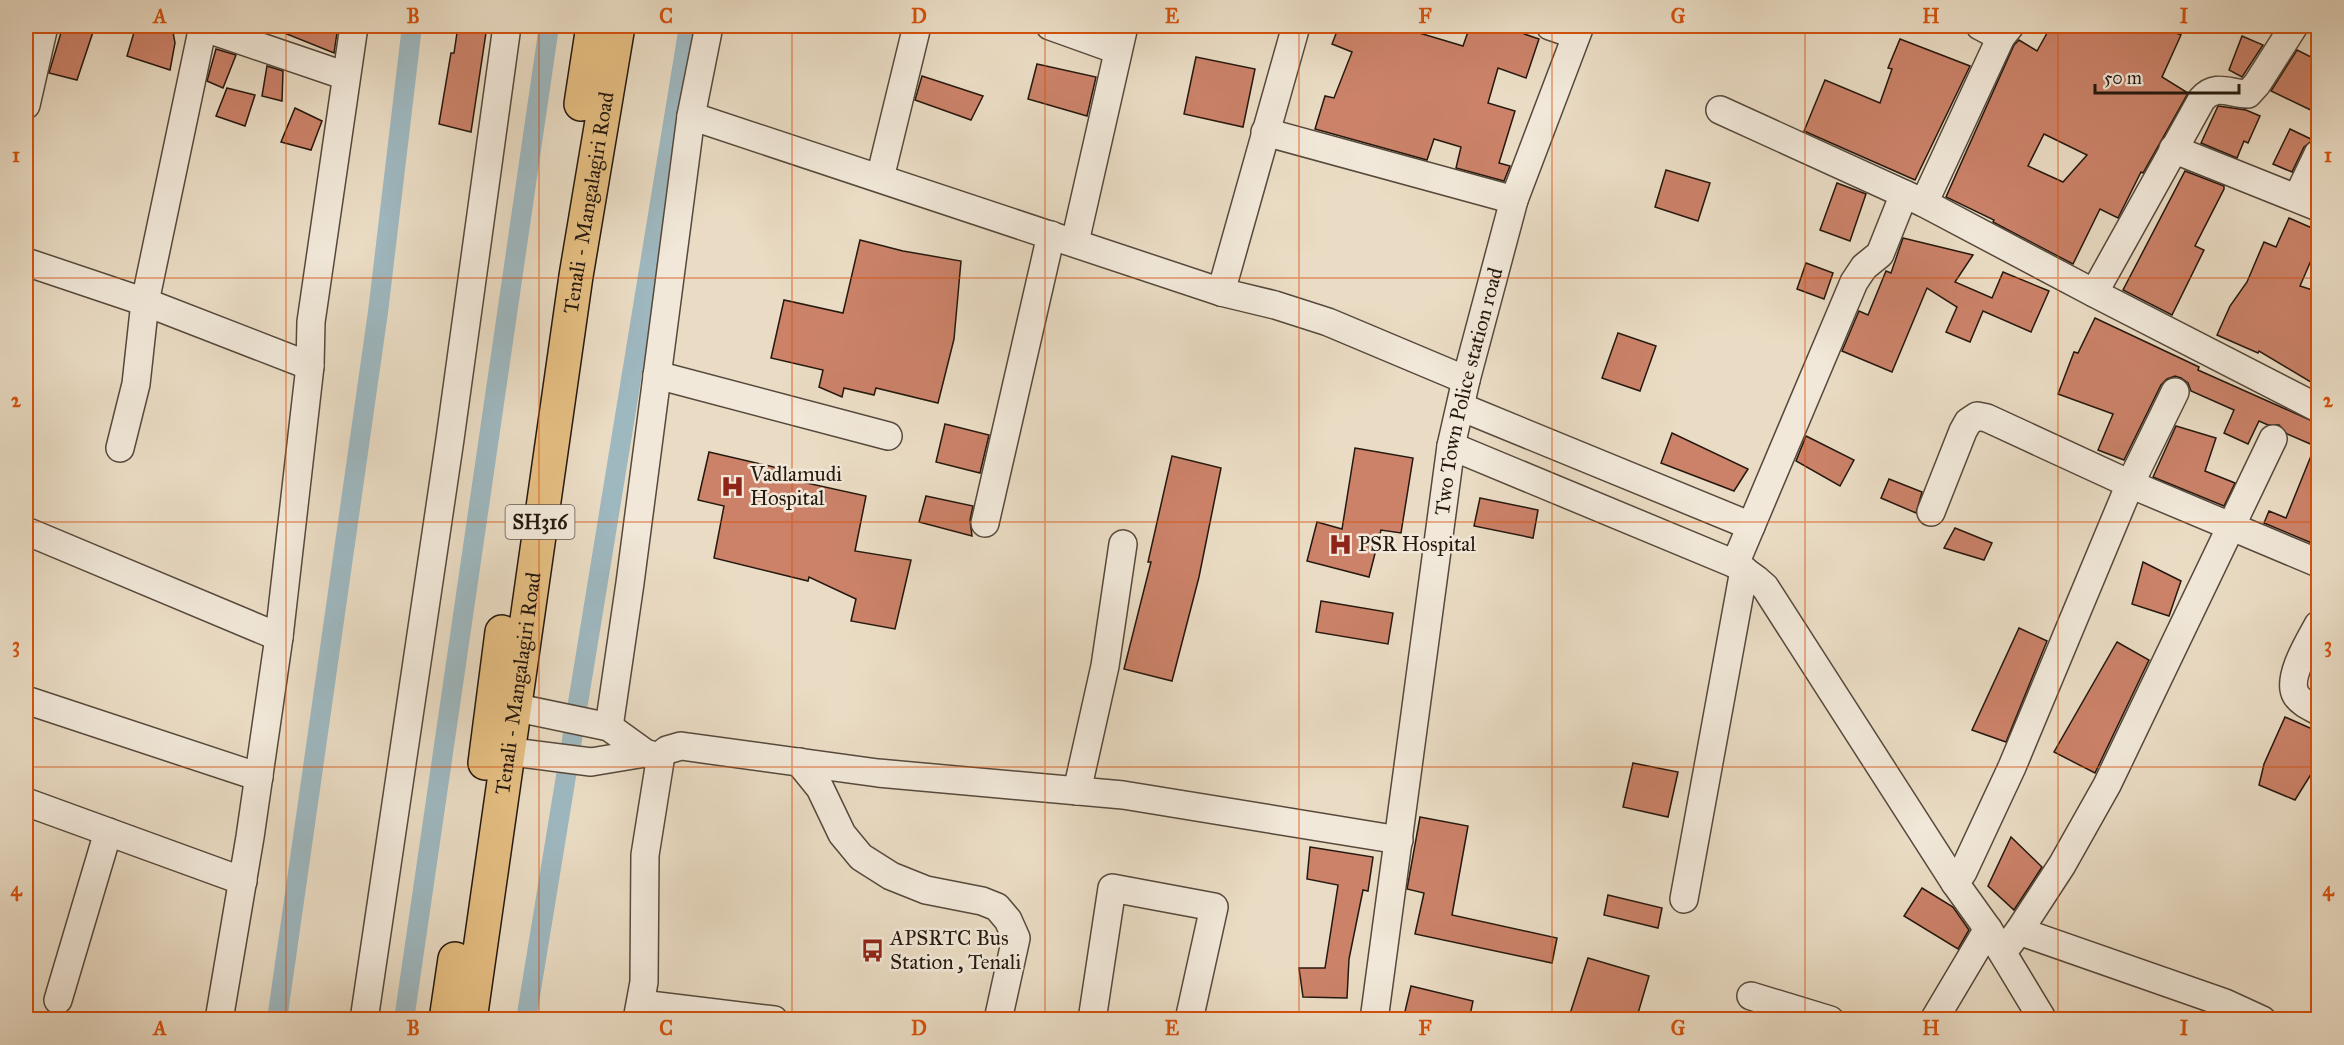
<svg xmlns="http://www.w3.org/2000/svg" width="2344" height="1045" font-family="'IM FELL Great Primer',serif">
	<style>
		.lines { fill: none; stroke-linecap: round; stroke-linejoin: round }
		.canal { stroke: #9eb8c0; stroke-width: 20 }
		.building { fill: #cb8269; stroke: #25180e; stroke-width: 1.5; fill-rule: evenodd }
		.minor-casing { stroke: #56493c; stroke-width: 30 }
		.major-casing { stroke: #25180e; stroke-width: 36 }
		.minor { stroke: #f1e8d9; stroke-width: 27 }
		.major { stroke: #e5be82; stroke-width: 33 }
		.grid { fill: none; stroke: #d4520c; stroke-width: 1.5; stroke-opacity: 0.55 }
		.labels { text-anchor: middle; stroke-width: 5; stroke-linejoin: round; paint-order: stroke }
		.shield { fill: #f1e8d9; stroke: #62564b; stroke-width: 1.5 }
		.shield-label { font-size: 20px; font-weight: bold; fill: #25180e }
		.street-label { font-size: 21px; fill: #25180e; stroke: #f1e8d9 }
		.poi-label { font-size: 21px; fill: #25180e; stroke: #f1e8d9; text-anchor: start }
		.neatline { fill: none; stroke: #d4520c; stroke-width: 2 }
		.grid-label { font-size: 20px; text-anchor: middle; font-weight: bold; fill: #d4520c }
	</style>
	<rect width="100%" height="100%" fill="#eadcc4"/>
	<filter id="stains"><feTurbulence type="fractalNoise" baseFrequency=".00333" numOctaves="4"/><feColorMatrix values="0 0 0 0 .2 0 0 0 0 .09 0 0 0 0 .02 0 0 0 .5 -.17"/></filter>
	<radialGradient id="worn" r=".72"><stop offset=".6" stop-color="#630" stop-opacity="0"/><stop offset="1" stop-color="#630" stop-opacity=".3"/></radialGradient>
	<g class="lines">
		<g class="canal">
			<path d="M277,1020l101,-708 34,-286"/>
			<path d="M404,1020l145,-994"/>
			<path d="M526,1020l163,-994"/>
		</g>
	</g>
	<g class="building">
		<path d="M63,26h32l-18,54 -28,-7z"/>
		<path d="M148,26h9l16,6 2,11 -5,27 -43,-14 8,-27 11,2z"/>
		<path d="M267,26h71l-4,27z"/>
		<path d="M458,26h29l-16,106 -32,-8 12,-71h3z"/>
		<path d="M1339,26h25l13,4 2,-4h17l67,20 7,-20h31l38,13 -13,39 -28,-10 -10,35 27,8 -16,52 11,3 -6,15 -48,-13 5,-21 -27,-8 -7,21 -112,-31 10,-33 9,2 18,-46 -20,-8z"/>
		<path d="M2051,26h108l22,9 -19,42 26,16 -45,80 -2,-1 -23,46 -18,-9 -27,55 -80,-42 1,-2 -48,-23 68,-152 5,-5 18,11zM2044,134l43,21 -24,27 -35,-16z"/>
		<path d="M2242,36l21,9 -21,32 -13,-7z"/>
		<path d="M1900,39l70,27 -55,114 -111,-49 21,-51 55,23 12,-34 -4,-1z"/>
		<path d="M216,49l20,6 -13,33 -16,-7z"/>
		<path d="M2297,50l22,11v53l-48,-23z"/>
		<path d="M1196,57l59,12 -12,58 -59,-13z"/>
		<path d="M1037,64l59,13 -9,39 -59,-17z"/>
		<path d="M267,66l16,5 -1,30 -20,-5z"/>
		<path d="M922,76l61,20 -12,24 -56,-20z"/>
		<path d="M227,88l28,7 -10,31 -29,-10z"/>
		<path d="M2218,106l28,4 14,6 -12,27 -4,-2 -7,17 -36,-15z"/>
		<path d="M295,108l27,13 -11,29 -30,-8z"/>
		<path d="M2290,129l23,11 -9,7 -12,25 -19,-8z"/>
		<path d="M1666,170l44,13 -12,38 -43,-14z"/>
		<path d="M2185,171l39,15v3l-29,57 9,4 -32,65 -49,-25z"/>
		<path d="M1837,183l29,11 -16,47 -30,-11z"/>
		<path d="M2289,218l30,13v11l-19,44 19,6v95l-60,-36 -1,2 -41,-18 13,-29 17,-24 17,-40 12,5z"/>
		<path d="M1903,238l70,17 -18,27 37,16 11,-26 46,19 -18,41 -48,-21 -13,31 -24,-10 11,-25 -30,-19 -35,84 -50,-21 17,-40 9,4 18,-44 5,2z"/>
		<path d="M860,240l43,11 58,10 -7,78 -16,64 -62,-15 -2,7 -30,-7 -2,9 -23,-10 4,-17 -52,-12 13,-58 59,13z"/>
		<path d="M1806,263l27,10 -9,26 -27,-10z"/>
		<path d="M2095,318l104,49 -1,3 121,54v122l-55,-23 5,-12 17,7 29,-72 -28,-12 -8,-9h-11l-9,-4 -11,23 -24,-11 10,-23 -43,-19 -3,-8 -7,-5 -6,-2 -8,3 -6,6 -37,75 -26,-10 15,-36 -55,-20 16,-42 4,1z"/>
		<path d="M1618,333l38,13 -16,45 -38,-13z"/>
		<path d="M945,424l44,11 -9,38 -44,-11z"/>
		<path d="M2176,426l40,12 -11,33 30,12 -11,23 -71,-29z"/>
		<path d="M1672,433l76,36 -14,22 -73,-28z"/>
		<path d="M1806,436l48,24 -14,26 -44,-25z"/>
		<path d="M1355,448l58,10 -12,75 -20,-3 -12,47 -62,-16 10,-39 25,7z"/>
		<path d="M709,452l95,22 -2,8 64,14 -11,55 56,9 -16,69 -44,-8 5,-22 -47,-22 -1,4 -94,-23 10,-52 -26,-6z"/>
		<path d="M1172,456l49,12 -22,109 -27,104 -48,-12 27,-107h-3z"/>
		<path d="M1889,479l33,13 -6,21 -35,-15z"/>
		<path d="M926,496l47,10 -3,14 2,16 -53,-14z"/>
		<path d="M1480,498l58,12 -5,28 -59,-12z"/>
		<path d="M1955,528l37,15 -8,17 -40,-12z"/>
		<path d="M2143,562l38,19 -12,35 -37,-12z"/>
		<path d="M1321,601l72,12 -5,31 -72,-12z"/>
		<path d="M2019,628l28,13 -41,101 -34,-12z"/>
		<path d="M2117,642l32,18 -54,113 -41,-21z"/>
		<path d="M2285,717l34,15v42l-6,-3 -18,29 -36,-15 5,-21z"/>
		<path d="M1633,763l45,9 -10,45 -45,-10z"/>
		<path d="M1420,817l48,9 -16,89 105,23 -5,25 -137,-29 9,-41 -17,-4z"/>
		<path d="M2011,837l31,30 -28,43 -26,-24z"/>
		<path d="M1310,847l63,10 -5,34 -5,-1 -14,69 -2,39 -44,-1 -4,-29h26l13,-83 -31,-6z"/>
		<path d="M1922,888l31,19 16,23 -11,19 -54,-33z"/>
		<path d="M1608,895l54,13 -4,20 -54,-13z"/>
		<path d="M1588,958l61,18 -13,44h-68z"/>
		<path d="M1411,986l62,15 -4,19h-66z"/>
	</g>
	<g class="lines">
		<defs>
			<g id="minor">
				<path d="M199,26l147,50"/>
				<path d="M1050,26l67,24"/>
				<path d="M1550,26l26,9"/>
				<path d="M1980,26l21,11"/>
				<path d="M26,105l18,-79"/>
				<path d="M1720,110l204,93 170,90 224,115"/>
				<path d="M691,116l530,176 54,13 53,17 138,58"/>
				<path d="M1265,132l249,68"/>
				<path d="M2173,149l145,58"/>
				<path d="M880,178l37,-152"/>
				<path d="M2297,198l21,-44"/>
				<path d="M1924,203l77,-166 9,-11"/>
				<path d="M1075,242l49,-216"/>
				<path d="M26,262l119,40 165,64"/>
				<path d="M1221,292l75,-266"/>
				<path d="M2094,293l108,-194c14,-16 28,-5 46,-5l9,-10 37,-58"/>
				<path d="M657,375l231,61"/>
				<path d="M1461,407l290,119"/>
				<path d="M1451,446l284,118 22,16 8,7 190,296 33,46 55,91"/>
				<path d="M120,448l16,-64 9,-82 58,-276"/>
				<path d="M1931,512l32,-81 5,-9 9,-6 10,2 143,66 188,79"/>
				<path d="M985,523l66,-288"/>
				<path d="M26,531l253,106"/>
				<path d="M1735,564l119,-282 10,-15 16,-13 24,-60"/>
				<path d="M2318,625c-8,15 -32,53 -22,70 5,8 15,12 22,16"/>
				<path d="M26,700l233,77"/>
				<path d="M494,703l115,24 36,26 13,4 2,4 -15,94 -1,127 -7,38"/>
				<path d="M609,727l21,-144 61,-467 18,-90"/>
				<path d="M489,749l102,13 54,-9"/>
				<path d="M658,757l9,-7 14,-4 197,27 245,22 276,45"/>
				<path d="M799,762l21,26 22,46 19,23 30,19 35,14 56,11 15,6 11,13 8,18 -18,82"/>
				<path d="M1077,791l28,-125 18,-122"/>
				<path d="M26,802l217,79"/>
				<path d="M1955,883l8,-11 49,-105 118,-283 45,-92"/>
				<path d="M1684,899l60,-329"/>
				<path d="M2019,931l43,-66 45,-80 166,-346"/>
				<path d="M2009,944l10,-13 206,72 37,17"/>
				<path d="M1751,996l79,24"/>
				<path d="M58,1000l50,-168"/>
				<path d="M641,1004l133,16"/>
				<path d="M219,1020l31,-183 29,-200 31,-271 1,-44 43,-296"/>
				<path d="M364,1020l86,-581 57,-413"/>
				<path d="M1092,1020l20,-132 102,19 -25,113"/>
				<path id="s1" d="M1374,1020l77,-574 15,-66 48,-180 66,-174"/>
				<path d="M1934,1020l54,-91"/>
			</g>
			<g id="major">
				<path d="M581,104l12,-78"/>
				<path d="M485,763l17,-131"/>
				<path d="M446,1020l9,-61"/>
				<path id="s2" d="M470,1020l106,-744 42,-250"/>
			</g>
		</defs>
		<use href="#minor" class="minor-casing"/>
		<use href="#major" class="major-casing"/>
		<use href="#minor" class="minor"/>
		<use href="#major" class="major"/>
	</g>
	<path class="grid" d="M286,26v994M539,26v994M792,26v994M1045,26v994M1299,26v994M1552,26v994M1805,26v994M2058,26v994M26,278h2292M26,522h2292M26,767h2292"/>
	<defs>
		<symbol id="hospital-bare" viewBox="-9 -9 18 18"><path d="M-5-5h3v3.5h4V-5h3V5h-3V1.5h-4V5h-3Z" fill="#8f2418" stroke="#f1e8d9" stroke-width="2.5" paint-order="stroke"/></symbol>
		<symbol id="bus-bare" viewBox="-9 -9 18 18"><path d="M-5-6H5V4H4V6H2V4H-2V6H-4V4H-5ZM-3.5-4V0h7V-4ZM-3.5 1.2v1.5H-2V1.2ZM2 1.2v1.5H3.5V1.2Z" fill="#8f2418" stroke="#f1e8d9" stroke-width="2.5" paint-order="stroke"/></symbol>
	</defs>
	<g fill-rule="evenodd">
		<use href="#hospital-bare" x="716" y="470" width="33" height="33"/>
		<use href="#hospital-bare" x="1324" y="528" width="33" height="33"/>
		<use href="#bus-bare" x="856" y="934" width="33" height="33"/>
	</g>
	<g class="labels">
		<rect class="shield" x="505.5" y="505" width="69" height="34" rx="4.5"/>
		<g class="shield-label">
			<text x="540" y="529">SH316</text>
		</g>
		<g class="street-label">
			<text dy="7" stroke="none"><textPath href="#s2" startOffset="826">Tenali - Mangalagiri Road</textPath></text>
			<text dy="7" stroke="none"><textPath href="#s1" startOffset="636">Two Town Police station road</textPath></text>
			<text dy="7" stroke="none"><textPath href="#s2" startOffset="340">Tenali - Mangalagiri Road</textPath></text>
		</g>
		<g class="poi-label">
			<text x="750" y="481">Vadlamudi<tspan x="750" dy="24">Hospital</tspan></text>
			<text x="1358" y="551">PSR Hospital</text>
			<text x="890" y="945">APSRTC Bus<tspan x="890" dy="24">Station , Tenali</tspan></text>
		</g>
	</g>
	<rect width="2344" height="1045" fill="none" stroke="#eadcc4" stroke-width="66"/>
	<path d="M2095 84v9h144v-9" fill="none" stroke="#25180e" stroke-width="3"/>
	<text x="2104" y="84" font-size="18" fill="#25180e" stroke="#f1e8d9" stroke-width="4.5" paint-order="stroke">50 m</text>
	<rect x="33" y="33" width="2278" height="979" class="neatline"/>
	<g class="grid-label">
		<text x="160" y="23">A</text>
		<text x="413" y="23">B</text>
		<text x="666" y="23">C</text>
		<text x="919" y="23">D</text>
		<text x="1172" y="23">E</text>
		<text x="1425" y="23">F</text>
		<text x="1678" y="23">G</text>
		<text x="1931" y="23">H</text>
		<text x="2184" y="23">I</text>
		<text x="16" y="162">1</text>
		<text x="2328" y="162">1</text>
		<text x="16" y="407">2</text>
		<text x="2328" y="407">2</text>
		<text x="16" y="652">3</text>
		<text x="2328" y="652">3</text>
		<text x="16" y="896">4</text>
		<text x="2328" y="896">4</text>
		<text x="160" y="1035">A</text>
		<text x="413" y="1035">B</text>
		<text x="666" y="1035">C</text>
		<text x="919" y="1035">D</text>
		<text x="1172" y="1035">E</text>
		<text x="1425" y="1035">F</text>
		<text x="1678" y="1035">G</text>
		<text x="1931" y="1035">H</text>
		<text x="2184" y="1035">I</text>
	</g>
	<rect width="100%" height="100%" filter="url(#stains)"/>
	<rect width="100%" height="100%" fill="url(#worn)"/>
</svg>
